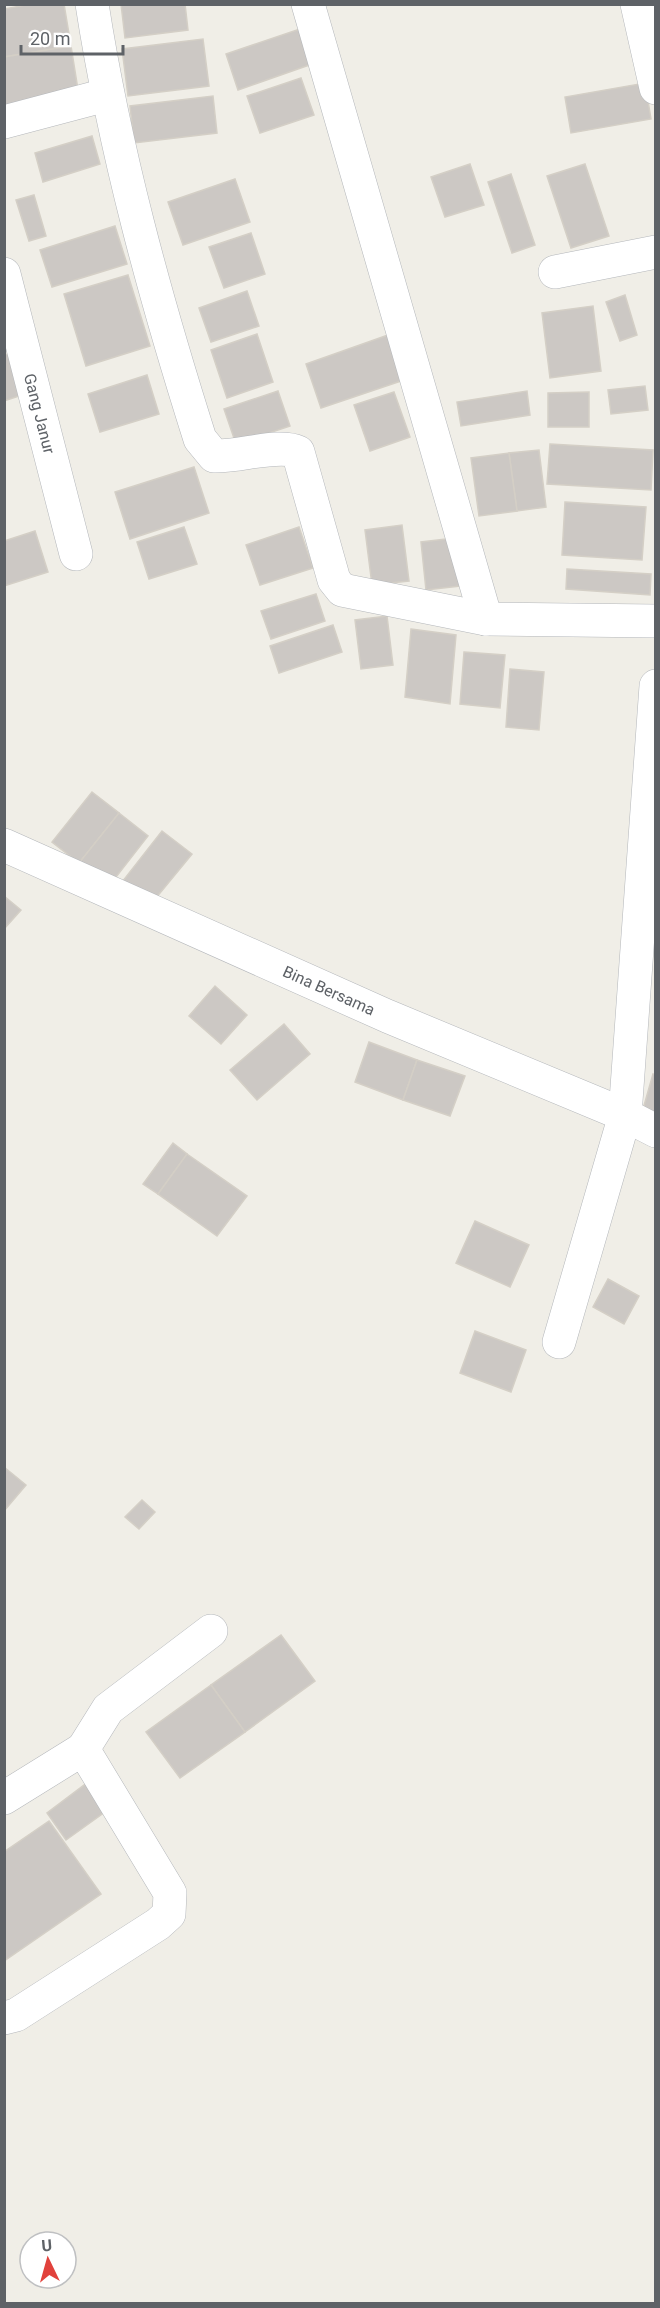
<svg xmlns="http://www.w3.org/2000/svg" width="660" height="2308" font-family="Roboto,sans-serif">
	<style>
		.building { fill: #ccc8c4; stroke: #d4cfc6; stroke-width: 1.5 }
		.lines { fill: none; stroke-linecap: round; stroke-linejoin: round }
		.minor-casing { stroke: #b4b7bb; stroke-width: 34 }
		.minor { stroke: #fff; stroke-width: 33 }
		.labels { text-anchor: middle; stroke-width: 6; stroke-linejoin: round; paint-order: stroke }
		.street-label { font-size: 16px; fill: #5e6267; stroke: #fff }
	</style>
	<rect width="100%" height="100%" fill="#f0eee7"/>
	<g class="building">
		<path d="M31,4h33l7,42 -67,11v-48z"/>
		<path d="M121,4h64l3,26 -63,8z"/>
		<path d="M303,28l12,35 -77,27 -12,-36z"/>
		<path d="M203,39l6,47 -81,10 -6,-47z"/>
		<path d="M71,46l8,50 -75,12v-51z"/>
		<path d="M301,78l13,37 -54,18 -13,-37z"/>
		<path d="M645,83l6,36 -80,14 -6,-36z"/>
		<path d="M213,96l4,37 -83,10 -4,-37z"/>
		<path d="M92,136l8,28 -57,18 -8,-29z"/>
		<path d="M470,164l14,41 -39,12 -14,-40z"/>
		<path d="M585,164l24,72 -38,12 -24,-72z"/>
		<path d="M511,174l24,71 -23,8 -24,-71z"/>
		<path d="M235,179l15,43 -67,23 -15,-43z"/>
		<path d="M34,195l12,41 -17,5 -13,-41z"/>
		<path d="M115,226l12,38 -75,23 -12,-37z"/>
		<path d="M251,233l14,41 -41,14 -15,-41z"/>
		<path d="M128,275l22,71 -64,20 -22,-72z"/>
		<path d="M247,291l12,35 -48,16 -12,-34z"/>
		<path d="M625,295l12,40 -17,6 -14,-39z"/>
		<path d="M593,306l8,65 -51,7 -8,-65z"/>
		<path d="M257,334l16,48 -46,16 -16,-48z"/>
		<path d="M388,335l16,45 -83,28 -15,-44z"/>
		<path d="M12,353l13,41 -21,7v-46z"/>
		<path d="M147,375l12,39 -59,18 -12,-38z"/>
		<path d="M645,386l3,24 -37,4 -3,-24z"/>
		<path d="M278,391l12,35 -54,18 -12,-35z"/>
		<path d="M527,391l3,24 -69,11 -4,-24z"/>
		<path d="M394,392l16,45 -40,14 -16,-46z"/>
		<path d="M589,392v35h-41v-34z"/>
		<path d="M550,444l103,6 -2,40 -104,-6z"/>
		<path d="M539,450l7,57 -29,4 -8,-58z"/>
		<path d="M509,453l8,58 -38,5 -8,-58z"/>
		<path d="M194,467l15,46 -79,26 -15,-47z"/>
		<path d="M565,502l81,5 -4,53 -80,-5z"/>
		<path d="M402,525l7,56 -37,4 -7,-55z"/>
		<path d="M184,527l13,37 -48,15 -12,-37z"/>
		<path d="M299,527l14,41 -53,17 -14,-40z"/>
		<path d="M35,531l13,41 -44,14v-45z"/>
		<path d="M454,538l6,48 -34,4 -5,-48z"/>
		<path d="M567,569l84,5 -1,21 -84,-6z"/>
		<path d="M316,594l9,27 -54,18 -10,-28z"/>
		<path d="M387,616l6,49 -32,4 -6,-49z"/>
		<path d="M333,625l9,27 -63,21 -9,-27z"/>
		<path d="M411,629l45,6 -6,69 -45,-7z"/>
		<path d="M464,652l41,3 -5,53 -40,-4z"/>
		<path d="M510,669l34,3 -5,58 -33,-3z"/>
		<path d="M92,792l27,21 -40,50 -27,-21z"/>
		<path d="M119,813l29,23 -39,50 -30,-23z"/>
		<path d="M162,831l30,23 -41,50 -29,-22z"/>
		<path d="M4,896l17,14 -17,19z"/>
		<path d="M215,986l32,29 -26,29 -32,-28z"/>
		<path d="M284,1024l26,30 -53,46 -27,-30z"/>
		<path d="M369,1042l48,18 -14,40 -48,-18z"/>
		<path d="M417,1060l48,16 -15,40 -47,-16z"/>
		<path d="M653,1074l3,1v38l-13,-4z"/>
		<path d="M173,1143l14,11 -29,40 -15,-10z"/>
		<path d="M187,1154l60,42 -30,40 -59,-42z"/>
		<path d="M475,1221l54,24 -19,42 -54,-24z"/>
		<path d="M608,1279l31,17 -15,28 -31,-17z"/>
		<path d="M475,1331l51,19 -15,42 -51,-19z"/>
		<path d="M4,1467l22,18 -22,26z"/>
		<path d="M142,1500l13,12 -16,17 -14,-12z"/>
		<path d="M281,1635l34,46 -70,51 -34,-47z"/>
		<path d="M211,1685l34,47 -65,46 -34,-46z"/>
		<path d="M96,1776l20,28 -50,36 -19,-27z"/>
		<path d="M49,1821l52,73 -97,67v-109z"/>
	</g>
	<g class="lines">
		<defs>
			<g id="minor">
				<path d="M92,4c23,148 63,293 108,435l14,17c26,1 64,-13 84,-4l36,128 8,10 144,29 170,2"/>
				<path d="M308,4l178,615"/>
				<path d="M637,4l19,84"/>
				<path d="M4,122l102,-27"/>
				<path d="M555,272l101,-20"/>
				<path id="s1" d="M4,274l72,280"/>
				<path id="s2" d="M4,845l383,171 238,99 31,16"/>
				<path d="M559,1342l66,-227 31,-429"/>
				<path d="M83,1749l25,-40 103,-78"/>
				<path d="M4,1798l79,-49 87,144 -1,21 -11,10 -142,91 -12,3"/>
			</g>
		</defs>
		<use href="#minor" class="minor-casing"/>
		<use href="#minor" class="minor"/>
	</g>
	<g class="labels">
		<g class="street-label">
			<text dy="6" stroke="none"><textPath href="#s1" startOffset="144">Gang Janur</textPath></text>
			<text dy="6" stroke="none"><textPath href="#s2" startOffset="356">Bina Bersama</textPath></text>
		</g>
	</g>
	<rect width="660" height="2308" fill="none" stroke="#5e6267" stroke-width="12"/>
	<g transform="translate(48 2260) rotate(355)"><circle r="28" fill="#ffffff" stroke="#bfc0c2" stroke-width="1.5"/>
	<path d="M0-4.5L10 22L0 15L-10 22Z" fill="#e1423c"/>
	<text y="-9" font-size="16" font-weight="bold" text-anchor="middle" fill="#5e6267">U</text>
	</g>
	<path d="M21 45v9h102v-9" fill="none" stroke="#5e6267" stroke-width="3"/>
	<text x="30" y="45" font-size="18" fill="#5e6267" stroke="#ffffff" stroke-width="4.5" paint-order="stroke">20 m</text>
</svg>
